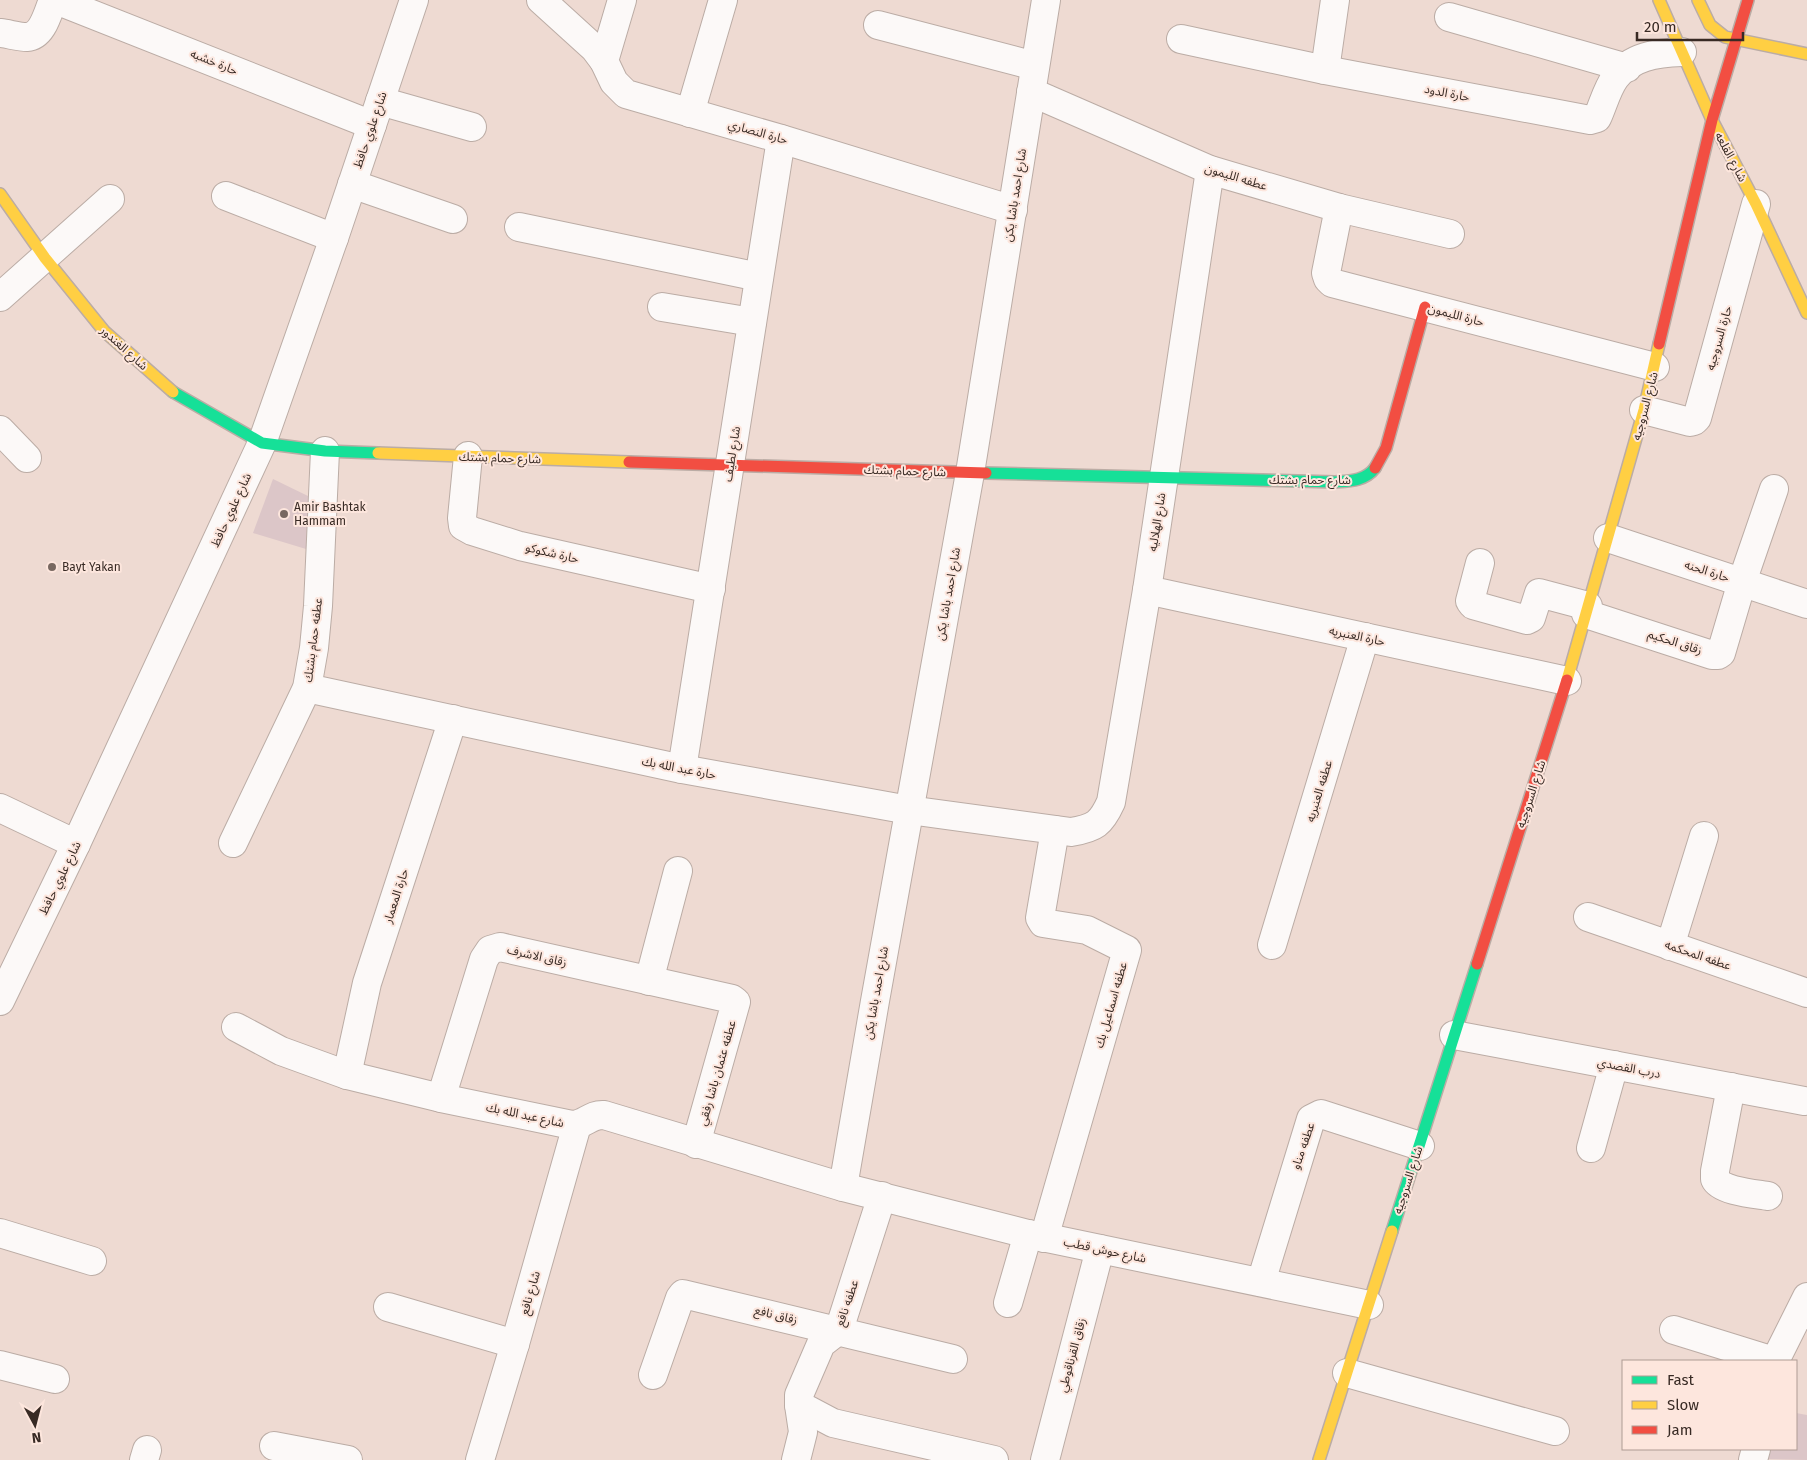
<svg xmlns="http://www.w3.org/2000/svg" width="1807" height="1460" font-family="'Fira Sans','Noto Sans Arabic',sans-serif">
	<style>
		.building { fill: #dcc6c8 }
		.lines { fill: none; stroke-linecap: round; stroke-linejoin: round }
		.street-casing { stroke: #bbaca5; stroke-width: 30 }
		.fast-casing { stroke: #bbaca5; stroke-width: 14 }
		.slow-casing { stroke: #bbaca5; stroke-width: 14 }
		.jam-casing { stroke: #bbaca5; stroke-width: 14 }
		.street { stroke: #fcf9f8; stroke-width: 28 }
		.fast { stroke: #16e098; stroke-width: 11 }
		.slow { stroke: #ffcf43; stroke-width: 11 }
		.jam { stroke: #f24e42; stroke-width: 11 }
		.poi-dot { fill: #786861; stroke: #fde6dd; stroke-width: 2 }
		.labels { text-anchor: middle; stroke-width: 4; stroke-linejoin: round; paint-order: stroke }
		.street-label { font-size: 12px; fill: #382a24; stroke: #fde6dd }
		.poi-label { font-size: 12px; fill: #382a24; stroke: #fde6dd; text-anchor: start }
	</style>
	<rect width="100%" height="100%" fill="#eedad2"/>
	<g class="building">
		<path d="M273,479l35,17 -2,53 -53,-16z"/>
		<path d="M1796,1413l11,2v45l-41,-1 2,-10h28z"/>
	</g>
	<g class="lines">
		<defs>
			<g id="street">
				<path d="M56,0l316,125"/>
				<path d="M541,0l54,49 9,12 10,21 12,12 155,45 232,71"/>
				<path d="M1449,17l178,51"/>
				<path d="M878,25l157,41"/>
				<path d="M0,33c9,1 19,4 27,4 16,-1 21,-25 26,-37"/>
				<path d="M1181,39l144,31 265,50 7,-2c6,-13 10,-29 18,-40 16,-22 42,-25 67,-26"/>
				<path d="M604,61l18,-61"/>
				<path d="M1325,70l10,-70"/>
				<path d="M1031,92l179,78 129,38 111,26"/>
				<path d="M380,101l92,26"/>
				<path d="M690,113l33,-113"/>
				<path d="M352,184l101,35"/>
				<path d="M226,196l108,42"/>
				<path d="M1339,208l-13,65 2,6 4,4 323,84"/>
				<path d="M519,227l240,50"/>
				<path d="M0,297l110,-98"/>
				<path d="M662,307l90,15"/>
				<path d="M1644,410l46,12 4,-1 3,-3 59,-214"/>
				<path d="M0,430l27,28"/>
				<path d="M468,456l-6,62 1,8 9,5 48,15 191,43"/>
				<path d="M1608,538l199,66"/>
				<path d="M1480,563l-10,38 3,4 54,15 4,-2 8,-25 49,13"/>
				<path d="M1147,590l420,91"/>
				<path d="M1586,614l126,41h6l3,-2 21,-71 32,-93"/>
				<path d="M307,688l375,81 227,41 162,22c24,-4 30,-8 40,-30l36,-212 63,-420"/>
				<path d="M682,769l99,-630"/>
				<path d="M0,808l76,36"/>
				<path d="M233,843l74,-155 7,-40 4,-42 7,-155"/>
				<path d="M1588,917l219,76"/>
				<path d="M1272,945l93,-308"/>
				<path d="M1670,946l34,-110"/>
				<path d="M649,981l29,-110"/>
				<path d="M0,1001l76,-157 186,-401 72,-205 80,-238"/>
				<path d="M236,1027l45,24 66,24 94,23 131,27c13,0 18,-11 32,-10l239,72 185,47 341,71"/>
				<path d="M1454,1035l350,66"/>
				<path d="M347,1075l20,-92 86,-264"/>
				<path d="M1731,1087l-16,84c0,1 0,7 0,8 5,12 42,15 53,17"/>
				<path d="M441,1098l43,-139 6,-9 10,-3 232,52 4,3 -40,142"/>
				<path d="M1591,1148l23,-83"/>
				<path d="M843,1187l32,-186 95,-528 76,-473"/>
				<path d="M0,1233l92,28"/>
				<path d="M1044,1238l83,-288 -40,-20 -44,-7 -3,-5 15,-88"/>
				<path d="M1261,1282l50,-163 10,-5 99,32"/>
				<path d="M1008,1303l20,-69"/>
				<path d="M388,1307l127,37"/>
				<path d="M1674,1330l100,31"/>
				<path d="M1775,1361l32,-64"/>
				<path d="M0,1365l55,14"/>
				<path d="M1347,1373l208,58"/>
				<path d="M653,1375l27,-77 3,-4 270,65"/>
				<path d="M799,1405l34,18 161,37"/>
				<path d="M274,1446l74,14"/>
				<path d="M144,1460l3,-10"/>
				<path d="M480,1460l35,-116 62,-219"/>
				<path d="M796,1460l7,-28 -4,-27v-10l22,-51 18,-14 43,-134"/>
				<path d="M1045,1460l55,-211"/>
				<path d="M1753,1460l3,-11"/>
			</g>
			<g id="fast">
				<path d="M173,392l89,51 63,8 53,2"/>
				<path d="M986,473l349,9c15,-1 30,-1 40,-14"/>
				<path d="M1392,1231l85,-267"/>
			</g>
			<g id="slow">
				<path d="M1659,0l53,120 44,84 51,109"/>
				<path d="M1698,0l12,25 15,12 82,17"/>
				<path d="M0,194l45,64 59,73 69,61"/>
				<path d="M378,453l251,9"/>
				<path d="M1567,680l77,-270 15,-66"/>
				<path d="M1319,1460l73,-229"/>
			</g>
			<g id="jam">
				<path d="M1659,344l53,-224 36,-120"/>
				<path d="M629,462l357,11"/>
				<path d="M1375,468l11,-20 39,-141"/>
				<path d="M1477,964l90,-284"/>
			</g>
		</defs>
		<use href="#street" class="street-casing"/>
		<use href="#fast" class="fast-casing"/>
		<use href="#slow" class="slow-casing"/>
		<use href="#jam" class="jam-casing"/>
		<use href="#street" class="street"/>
		<use href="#fast" class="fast"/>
		<use href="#slow" class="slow"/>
		<use href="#jam" class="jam"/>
	</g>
	<g class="poi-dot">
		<circle cx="284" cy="514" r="5"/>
		<circle cx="52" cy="567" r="5"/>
	</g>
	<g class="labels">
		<g class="street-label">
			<text transform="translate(214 62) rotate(22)" y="4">حارة خشبه</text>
			<text transform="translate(1447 93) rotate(11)" y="4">حارة الدود</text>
			<text transform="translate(370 130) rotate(-71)" y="4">شارع علوي حافظ</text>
			<text transform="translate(758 132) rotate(16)" y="4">حارة النصاري</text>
			<text transform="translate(1731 157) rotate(62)" y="4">شارع القلعه</text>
			<text transform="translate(1236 177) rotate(17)" y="4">عطفه الليمون</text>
			<text transform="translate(1015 195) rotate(-81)" y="4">شارع احمد باشا يكن</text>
			<text transform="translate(1456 315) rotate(15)" y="4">حارة الليمون</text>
			<text transform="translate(1719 338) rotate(-74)" y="4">حارة السروجيه</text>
			<text transform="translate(124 348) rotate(42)" y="4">شارع الغندور</text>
			<text transform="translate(1645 406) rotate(-75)" y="4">شارع السروجيه</text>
			<text transform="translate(732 454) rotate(-81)" y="4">شارع لطيف</text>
			<text transform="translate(500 458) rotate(2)" y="4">شارع حمام بشتك</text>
			<text transform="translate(905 471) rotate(2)" y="4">شارع حمام بشتك</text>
			<text x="1310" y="484">شارع حمام بشتك</text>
			<text transform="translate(231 510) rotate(-65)" y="4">شارع علوي حافظ</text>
			<text transform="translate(1157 522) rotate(-81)" y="4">شارع الهلاليه</text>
			<text transform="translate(552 553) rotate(13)" y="4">حارة شكوكو</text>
			<text transform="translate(1707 571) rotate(18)" y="4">حارة الحنه</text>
			<text transform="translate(948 594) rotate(-80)" y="4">شارع احمد باشا يكن</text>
			<text transform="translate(1357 636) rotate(12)" y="4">حارة العنبريه</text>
			<text transform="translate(313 640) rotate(-83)" y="4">عطفه حمام بشتك</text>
			<text transform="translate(1675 642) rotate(18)" y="4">زقاق الحكيم</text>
			<text transform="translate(679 768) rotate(11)" y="4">حارة عبد الله بك</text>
			<text transform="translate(1319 791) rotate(-73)" y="4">عطفه العنبريه</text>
			<text transform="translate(1531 794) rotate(-72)" y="4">شارع السروجيه</text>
			<text transform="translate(60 878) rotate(-64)" y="4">شارع علوي حافظ</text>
			<text transform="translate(396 896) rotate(-72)" y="4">حارة المعمار</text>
			<text transform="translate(1698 955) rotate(19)" y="4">عطفه المحكمه</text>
			<text transform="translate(537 956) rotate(13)" y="4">زقاق الاشرف</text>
			<text transform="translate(876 993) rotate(-80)" y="4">شارع احمد باشا يكن</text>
			<text transform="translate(1111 1005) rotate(-74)" y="4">عطفه اسماعيل بك</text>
			<text transform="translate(1629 1068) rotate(11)" y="4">درب القصدي</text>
			<text transform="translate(717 1073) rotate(-74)" y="4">عطفه عثمان باشا رفقي</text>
			<text transform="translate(525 1115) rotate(12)" y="4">شارع عبد الله بك</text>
			<text transform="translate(1303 1146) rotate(-71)" y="4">عطفه مناو</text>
			<text transform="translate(1408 1180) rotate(-72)" y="4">شارع السروجيه</text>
			<text transform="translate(1105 1250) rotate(12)" y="4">شارع حوش قطب</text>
			<text transform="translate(530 1293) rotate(-74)" y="4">شارع نافع</text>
			<text transform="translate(847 1303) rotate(-71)" y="4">عطفه نافع</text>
			<text transform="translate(776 1315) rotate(14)" y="4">زقاق نافع</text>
			<text transform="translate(1072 1355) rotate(-75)" y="4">زقاق القرناقوطي</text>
		</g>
		<g class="poi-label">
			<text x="294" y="511">Amir Bashtak<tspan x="294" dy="14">Hammam</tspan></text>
			<text x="62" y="571">Bayt Yakan</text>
		</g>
	</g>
	<rect x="1622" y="1360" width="175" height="90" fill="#fde6dd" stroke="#ae9b93"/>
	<rect x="1632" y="1376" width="25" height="8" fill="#16e098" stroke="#ae9b93"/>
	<text x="1667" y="1385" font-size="15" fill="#382a24">Fast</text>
	<rect x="1632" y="1401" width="25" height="8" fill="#ffcf43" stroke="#ae9b93"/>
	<text x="1667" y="1410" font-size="15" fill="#382a24">Slow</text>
	<rect x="1632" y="1426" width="25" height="8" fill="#f24e42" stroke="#ae9b93"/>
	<text x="1667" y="1435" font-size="15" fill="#382a24">Jam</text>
	<g transform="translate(35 1425) rotate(173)" stroke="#fde6dd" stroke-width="4" paint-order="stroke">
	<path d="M0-4L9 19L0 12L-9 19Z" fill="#382a24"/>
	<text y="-8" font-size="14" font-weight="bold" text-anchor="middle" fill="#382a24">N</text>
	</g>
	<path d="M1637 32v8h106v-8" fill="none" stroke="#382a24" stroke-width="2.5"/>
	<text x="1644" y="32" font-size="15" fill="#382a24" stroke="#fde6dd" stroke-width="4" paint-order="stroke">20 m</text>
</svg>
